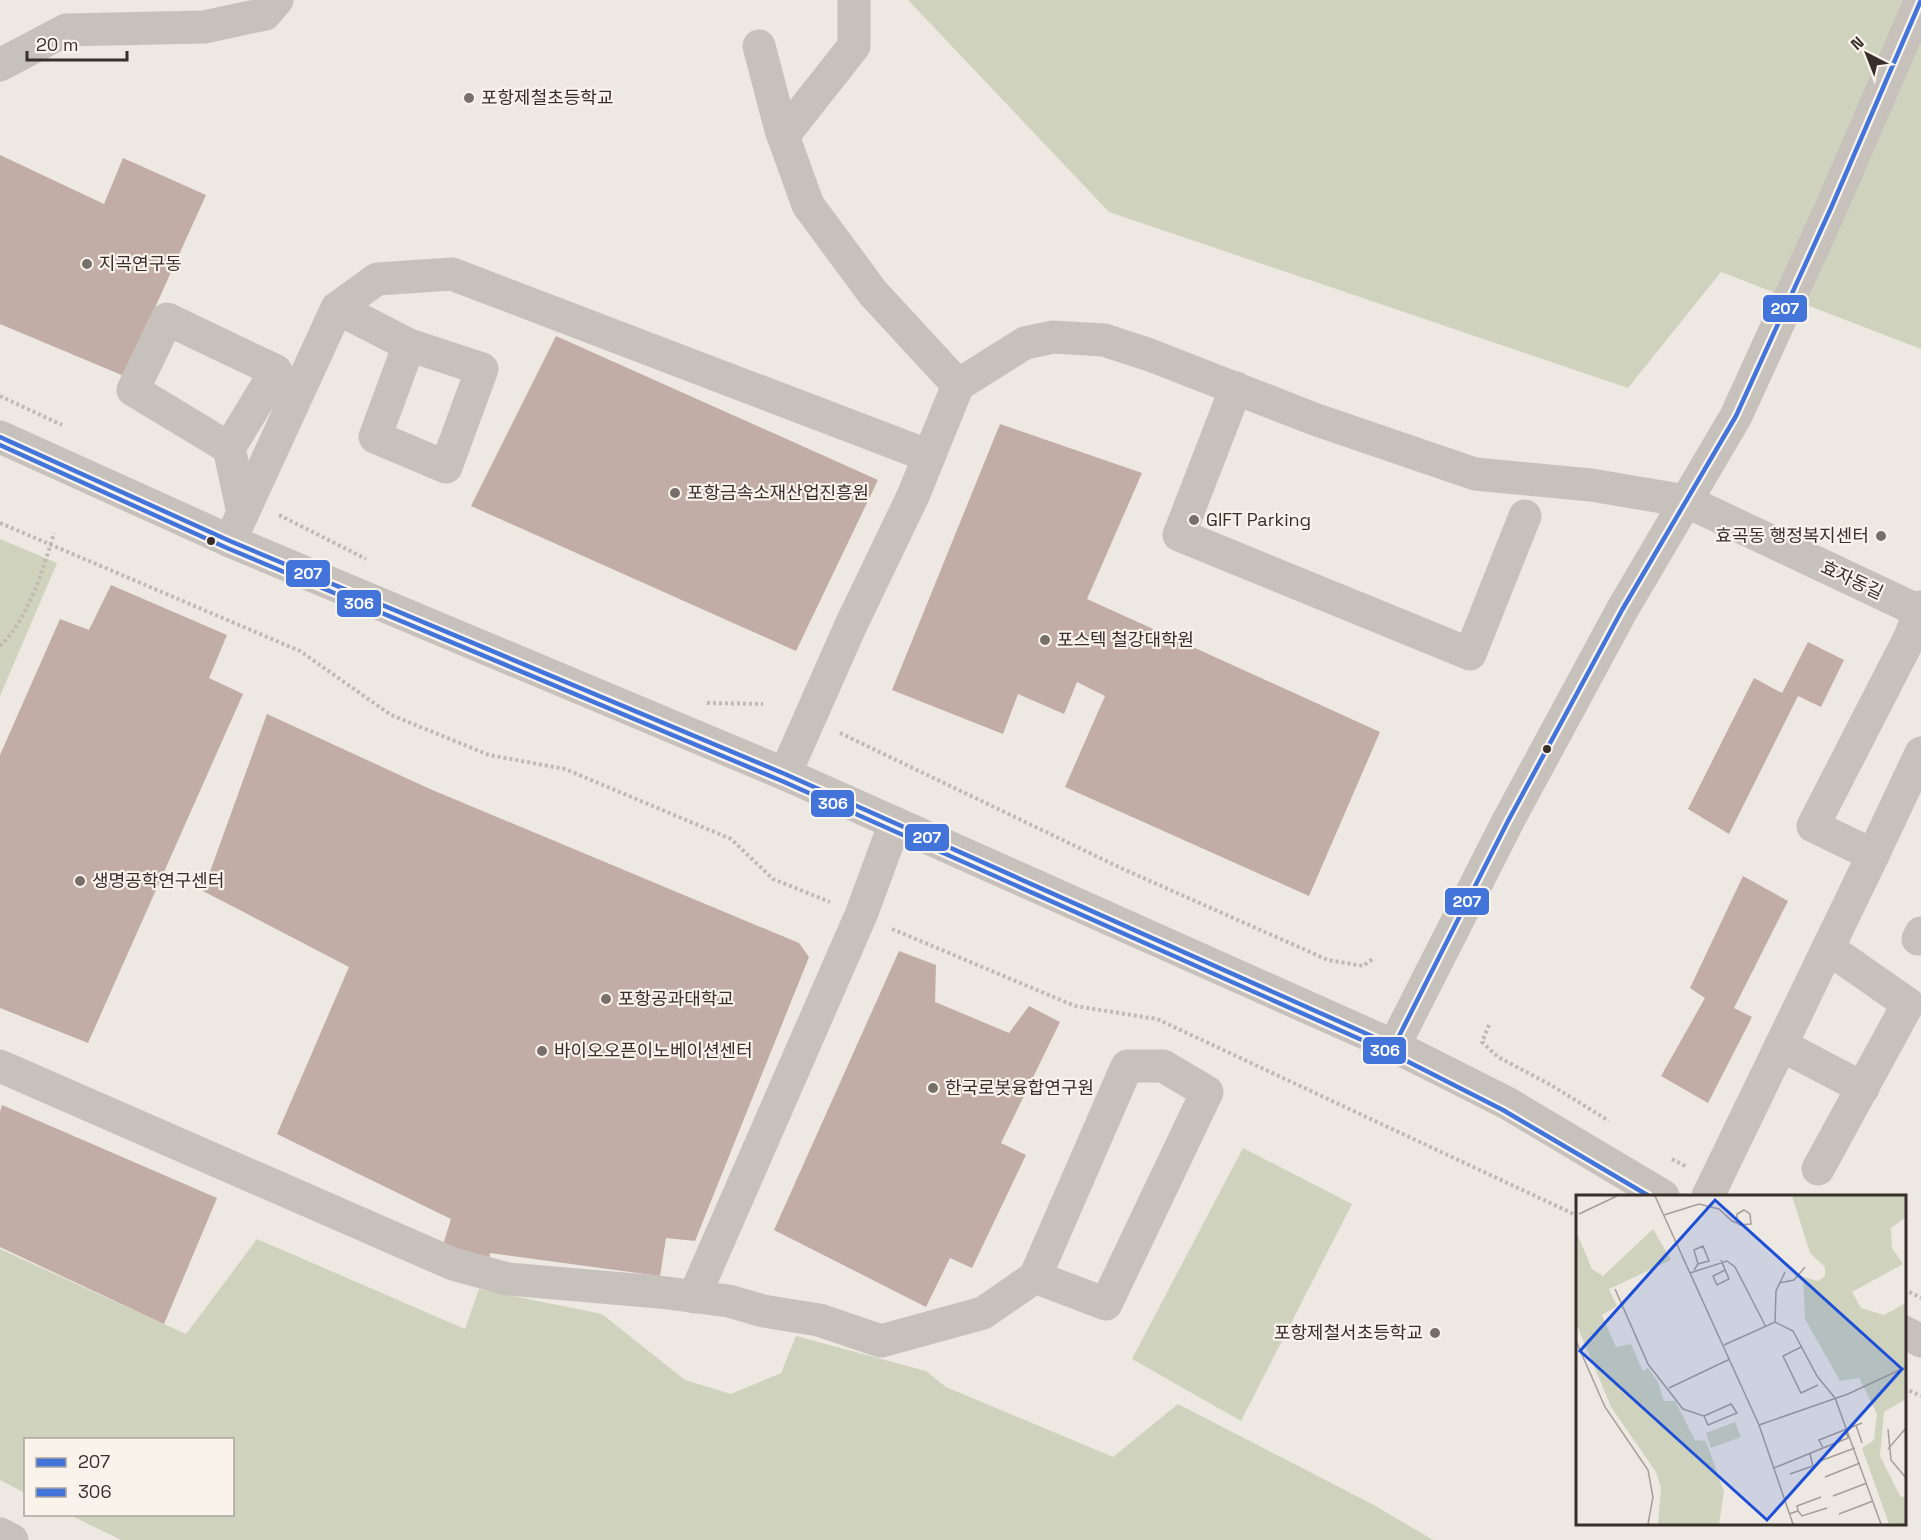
<svg xmlns="http://www.w3.org/2000/svg" width="1921" height="1540" font-family="'Space Grotesk','Noto Sans KR',sans-serif">
	<style>
		.green { fill: #cfd3bd }
		.building { fill: #c1ada5 }
		.lines { fill: none; stroke-linecap: round; stroke-linejoin: round }
		.path { stroke: #c0b9b4; stroke-width: 4; stroke-dasharray: 3 3; stroke-linecap: butt }
		.minor { stroke: #c7c1bb; stroke-width: 33 }
		.bus-1-casing { stroke: #f9f3eb; stroke-width: 9 }
		.bus-2-casing { stroke: #f9f3eb; stroke-width: 9 }
		.bus-1 { stroke: #4374d9; stroke-width: 4.5 }
		.bus-2 { stroke: #4374d9; stroke-width: 4.5 }
		.poi-dot { fill: #786f6a; stroke: #f9f3eb; stroke-width: 2 }
		.bus-dot { fill: #382e2a; stroke: #f9f3eb; stroke-width: 2 }
		.labels { text-anchor: middle; stroke-width: 4.5; stroke-linejoin: round; paint-order: stroke }
		.poi-label { font-size: 18px; fill: #382e2a; stroke: #f9f3eb; text-anchor: start }
		.street-label { font-size: 18px; fill: #382e2a; stroke: #f9f3eb }
		.inset-road { fill: none; stroke: #a59e98; stroke-width: 1.5 }
		.view { fill: #1d4ed8; fill-opacity: 0.15; stroke: #1d4ed8; stroke-width: 3 }
		.inset-edge { fill: none; stroke: #382e2a; stroke-width: 3 }
		.line-badge { stroke: #f9f3eb; stroke-width: 2 }
		.badge-label { font-size: 16px; text-anchor: middle; font-weight: bold; fill: #fff }
	</style>
	<rect width="100%" height="100%" fill="#eee8e2"/>
	<g class="green">
		<path d="M908,0h1013v349l-200,-77 -93,116 -519,-176z"/>
		<path d="M0,539l57,24 -57,133z"/>
		<path d="M1243,1148l109,56 -111,217 -109,-62z"/>
		<path d="M257,1239l208,90 14,-40 123,25 83,66 46,14 50,-21 15,-37 130,35 20,16 167,70 65,-53 194,100 61,36h-1312l-51,-25 162,-1v-74h-206l-1,53 -25,-13v-231l186,85z"/>
	</g>
	<g class="building">
		<path d="M0,155l104,49 19,-46 83,37 -82,181 -124,-52z"/>
		<path d="M556,336l322,144 -82,171 -325,-145z"/>
		<path d="M1000,424l142,49 -55,126 293,133 -71,164 -244,-109 40,-91 -28,-14 -13,32 -46,-20 -15,40 -111,-44z"/>
		<path d="M111,585l116,50 -18,43 34,16 -155,349 -88,-35v-253l60,-136 29,11z"/>
		<path d="M1808,642l36,18 -23,47 -23,-11 -69,138 -41,-25 66,-131 28,15z"/>
		<path d="M267,714l163,75 369,154 10,14 -114,284 -29,-3 -6,38 -170,-23 -2,12 -46,-17 9,-29 -174,-85 72,-167 -146,-76z"/>
		<path d="M1743,876l45,25 -54,107 18,9 -44,86 -47,-27 44,-78 -15,-10z"/>
		<path d="M899,951l37,14 -1,37 74,31 20,-27 31,16 -59,121 25,12 -54,113 -22,-10 -24,49 -152,-77z"/>
		<path d="M2,1105l215,93 -53,126 -164,-77v-135z"/>
	</g>
	<g class="lines">
		<g class="path">
			<path d="M0,396l62,29"/>
			<path d="M279,515l87,44"/>
			<path d="M0,523l300,128 91,64 98,40 76,14 166,70 42,40 57,23"/>
			<path d="M0,646c28,-27 43,-76 54,-113"/>
			<path d="M707,703l56,1"/>
			<path d="M840,733l283,136 205,91 35,6 11,-8"/>
			<path d="M892,929l183,77 82,13 421,197"/>
			<path d="M1489,1025l-7,17 16,15 53,28 58,36"/>
			<path d="M1672,1159l15,8"/>
			<path d="M1904,1289l17,9"/>
			<path d="M1904,1388l17,8"/>
		</g>
		<g class="minor">
			<path d="M759,46l22,84 27,75 65,88 85,92"/>
			<path d="M0,65l66,-35 138,-3 61,-13 12,-14"/>
			<path d="M783,136l71,-90v-46"/>
			<path d="M337,308l72,37 73,24 -36,98 -71,-30 34,-92"/>
			<path d="M1236,388l-57,147 291,119 55,-138"/>
			<path d="M0,437l230,104 555,233 609,272 113,57 156,93"/>
			<path d="M229,448l-96,-58 34,-71 109,52 -47,77 14,65"/>
			<path d="M230,541l107,-233 40,-29 75,-5 477,182"/>
			<path d="M785,774l66,-149 62,-129 45,-111 67,-42 28,-6 51,3 46,15 164,64 161,55 116,11 95,16 235,111"/>
			<path d="M1873,855l48,-102"/>
			<path d="M1918,939l3,-6"/>
			<path d="M1781,1045l82,43"/>
			<path d="M1394,1046l114,-225 114,-211 114,-194 95,-208 90,-208"/>
			<path d="M0,1066l453,198 55,15 151,13 70,9 34,10 56,9 62,21 102,-28 52,-36 71,27 101,-212 -44,-26h-36l-92,211"/>
			<path d="M1818,1169l90,-165 -80,-56"/>
			<path d="M1708,1196l165,-341 -60,-29 97,-189 11,-30"/>
			<path d="M694,1297l167,-382 34,-92"/>
			<path d="M1904,1332l17,9"/>
			<path d="M0,1534l12,6"/>
		</g>
		<defs>
			<path id="bus-1" d="M0,437l230,104 555,233 609,272 114,-225 114,-211 114,-194 95,-208 90,-208"/>
			<path id="bus-2" d="M0,445l227,103 555,233 609,272 112,57 146,86"/>
		</defs>
		<use href="#bus-1" class="bus-1-casing"/>
		<use href="#bus-2" class="bus-2-casing"/>
		<use href="#bus-1" class="bus-1"/>
		<use href="#bus-2" class="bus-2"/>
	</g>
	<g class="poi-dot">
		<circle cx="469" cy="98" r="6"/>
		<circle cx="87" cy="264" r="6"/>
		<circle cx="675" cy="493" r="6"/>
		<circle cx="1194" cy="520" r="6"/>
		<circle cx="1881" cy="536" r="6"/>
		<circle cx="1045" cy="640" r="6"/>
		<circle cx="80" cy="881" r="6"/>
		<circle cx="606" cy="999" r="6"/>
		<circle cx="542" cy="1051" r="6"/>
		<circle cx="933" cy="1088" r="6"/>
		<circle cx="1435" cy="1333" r="6"/>
	</g>
	<g class="bus-dot">
		<circle cx="211" cy="541" r="5"/>
		<circle cx="1547" cy="749" r="5"/>
	</g>
	<g class="labels">
		<g class="poi-label">
			<text x="481" y="104">포항제철초등학교</text>
			<text x="99" y="270">지곡연구동</text>
			<text x="687" y="499">포항금속소재산업진흥원</text>
			<text x="1206" y="526">GIFT Parking</text>
			<text x="1869" y="542" text-anchor="end">효곡동 행정복지센터</text>
			<text x="1057" y="646">포스텍 철강대학원</text>
			<text x="92" y="887">생명공학연구센터</text>
			<text x="618" y="1005">포항공과대학교</text>
			<text x="554" y="1057">바이오오픈이노베이션센터</text>
			<text x="945" y="1094">한국로봇융합연구원</text>
			<text x="1423" y="1339" text-anchor="end">포항제철서초등학교</text>
		</g>
		<g class="street-label">
			<text transform="translate(1852 580) rotate(25)" y="6">효자동길</text>
		</g>
	</g>
	<g transform="translate(1576 1195)">
		<rect width="330" height="330" fill="#eee8e2"/>
		<path d="M216,1h114v21l-15,11 1,20 11,16 -51,28 9,16 23,7 22,-12v96l-22,13 -4,44 20,40 6,2v26h-17l-27,-76 12,-8 3,-26 -18,-36 -19,3 -35,-62 -2,-42 15,4 7,-5v-9l-15,-14zM77,34l18,31 -62,29 8,17 -15,9 14,32 15,-3 12,27 5,-3 10,14 6,19h11l20,39 11,1 18,51 -5,32h-61l3,-36 -5,-16 -45,-65 -35,-84v-92l16,38 11,7zM159,227l6,15 -30,11 -5,-15z" fill="#cfd3bd"/>
		<path class="inset-road" d="M79,1l104,229 34,99M3,19l38,-18M88,20l35,-11 20,5 13,12 5,2 3,2 11,-1 -1,-10 -6,-4 -7,4v9M145,65l8,19 -12,6 -4,-9 12,-6M118,75l4,-6 11,-3 -6,-15 -9,4 4,14M114,78l37,-12 8,6 31,60M203,88l15,-3 11,-13M39,94l33,75 35,45 21,7 4,9 29,-12 -6,-9 -27,12M199,127l1,-31 9,-19M0,146l29,66 43,63 5,27 -5,27M148,150l51,-23 18,9 24,45 18,22 46,126M225,152l-18,9 18,37 17,-8M93,193l61,-29M183,230l89,-31 58,-27M280,230l6,18M312,234l3,31 15,18M247,253l25,-10 -2,-6M312,254l18,-21M244,266l35,-13M198,273l49,-20 -4,-8 43,-17M214,279l23,-8 -3,-12M249,282l35,-14M257,301l34,-13M222,316l-1,-5 24,-9M213,319l9,-3 4,5 25,-8M263,319l34,-13"/>
		<path class="view" d="M139,5l187,169 -135,151 -187,-169z"/>
		<rect width="330" height="330" class="inset-edge"/>
	</g>
	<g class="line-badge">
		<rect x="1762" y="294" width="46" height="29" rx="6" fill="#4374d9"/>
		<rect x="285" y="559" width="46" height="29" rx="6" fill="#4374d9"/>
		<rect x="336" y="589" width="46" height="29" rx="6" fill="#4374d9"/>
		<rect x="810" y="789" width="45" height="29" rx="6" fill="#4374d9"/>
		<rect x="904" y="823" width="46" height="29" rx="6" fill="#4374d9"/>
		<rect x="1444" y="887" width="46" height="29" rx="6" fill="#4374d9"/>
		<rect x="1362" y="1036" width="45" height="29" rx="6" fill="#4374d9"/>
	</g>
	<g class="badge-label">
		<text x="1785" y="314">207</text>
		<text x="308" y="579">207</text>
		<text x="359" y="609">306</text>
		<text x="833" y="809">306</text>
		<text x="927" y="843">207</text>
		<text x="1467" y="907">207</text>
		<text x="1385" y="1056">306</text>
	</g>
	<rect x="24" y="1438" width="210" height="78" fill="#f9f3eb" stroke="#aca49e" stroke-width="1.5"/>
	<rect x="36" y="1458" width="30" height="9" fill="#4374d9" stroke="#aca49e" stroke-width="1.5"/>
	<text x="78" y="1468" font-size="18" fill="#382e2a">207</text>
	<rect x="36" y="1488" width="30" height="9" fill="#4374d9" stroke="#aca49e" stroke-width="1.5"/>
	<text x="78" y="1498" font-size="18" fill="#382e2a">306</text>
	<g transform="translate(1867 54) rotate(318)" stroke="#f9f3eb" stroke-width="4.5" paint-order="stroke">
	<path d="M0-4.5L10 22L0 15L-10 22Z" fill="#382e2a"/>
	<text y="-9" font-size="16" font-weight="bold" text-anchor="middle" fill="#382e2a">N</text>
	</g>
	<path d="M27 51v9h100v-9" fill="none" stroke="#382e2a" stroke-width="3"/>
	<text x="36" y="51" font-size="18" fill="#382e2a" stroke="#f9f3eb" stroke-width="4.5" paint-order="stroke">20 m</text>
</svg>
